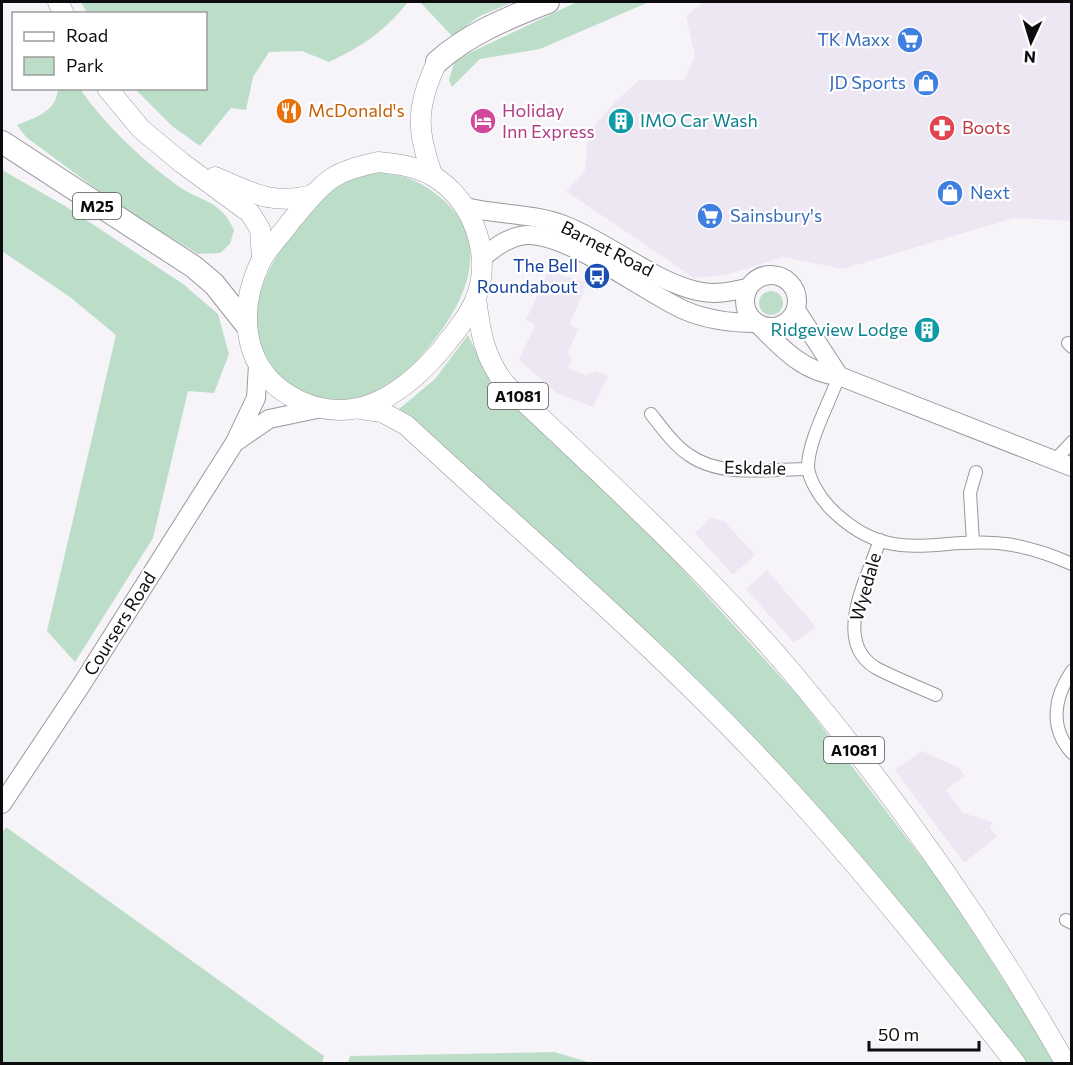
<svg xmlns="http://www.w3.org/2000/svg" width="1073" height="1065" font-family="Commissioner,sans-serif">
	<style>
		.built { fill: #ede7f4 }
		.green { fill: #bcdec9 }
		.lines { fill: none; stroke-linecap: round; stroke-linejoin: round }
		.street-casing { stroke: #9a989d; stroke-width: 14 }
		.secondary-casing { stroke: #9a989d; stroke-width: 20 }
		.primary-casing { stroke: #9a989d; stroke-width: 21 }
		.highway-casing { stroke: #9a989d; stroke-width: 24 }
		.street { stroke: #fff; stroke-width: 12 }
		.secondary { stroke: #fff; stroke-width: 18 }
		.primary { stroke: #fff; stroke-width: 20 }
		.highway { stroke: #fff; stroke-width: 22 }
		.labels { text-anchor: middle; stroke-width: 4.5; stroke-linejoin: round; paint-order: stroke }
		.shield { fill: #fff; stroke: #555456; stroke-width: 1.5 }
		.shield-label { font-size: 16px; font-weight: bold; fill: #0c0b0d }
		.shop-label { font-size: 18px; fill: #366cbe; stroke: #fff; text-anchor: end }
		.food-label { font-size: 18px; fill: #c56008; stroke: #fff; text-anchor: start }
		.hotel-label { font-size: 18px; fill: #b23c85; stroke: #fff; text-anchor: start }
		.culture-label { font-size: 18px; fill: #0d838f; stroke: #fff; text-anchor: start }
		.health-label { font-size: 18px; fill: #be3a42; stroke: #fff; text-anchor: start }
		.street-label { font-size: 18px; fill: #0c0b0d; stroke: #fff }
		.transit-label { font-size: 18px; fill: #164399; stroke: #fff; text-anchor: end }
	</style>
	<rect width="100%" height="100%" fill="#f6f3f9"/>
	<g class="built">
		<path d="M704,2h367v219l-57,-3 -171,51 -60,-12 -57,18 -32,3 -128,-87 19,-19 3,-39 26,-30 25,-23h45l11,-24 -9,-40z"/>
		<path d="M549,271l38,12 -18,42 9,4 -11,26 5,3 -4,10 17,7 11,-4 12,5 -15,31 -35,-13 -39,-34 16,-35 -9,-5z"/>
		<path d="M711,518l13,3 31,34 -22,20 -38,-42z"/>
		<path d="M767,570l49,57 -22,16 -48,-54z"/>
		<path d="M922,751l37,17 6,8 -19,14 17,23 29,9 -2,6 7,8 -33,27 -69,-93z"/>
	</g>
	<g class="green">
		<path d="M81,2h327c-23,29 -45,44 -79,60l-27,-11 -33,1 -16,25 -7,33 -15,-2 -31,38 -28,-20 -37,-37 71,-1v-74l-119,-1z"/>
		<path d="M420,2h93l-33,14 -28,20z"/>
		<path d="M577,2h72l-109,47 -60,10 -28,28 -3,-7 6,-20z"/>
		<path d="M58,89h22c26,37 61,70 98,97 23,16 43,14 56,44l-4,14 -10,9 -22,1 -76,-46 -96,-71 -9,-12c19,-8 39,-13 41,-36z"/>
		<path d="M2,170l63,36 118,78 35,30 11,40 -15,39 -26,-2 -35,147 -78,124 -28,-31 69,-296 -46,-38 -68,-46z"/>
		<path d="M377,173c23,0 41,7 59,21 58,44 33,103 -5,150 -14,17 -29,35 -48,47 -18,12 -46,11 -66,7 -18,-4 -33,-17 -44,-31 -37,-50 -5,-106 30,-146 11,-12 22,-26 36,-35 12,-7 25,-10 38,-13z"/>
		<circle cx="771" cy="303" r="12"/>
		<path d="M468,335l23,48 150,141 159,174 141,185 116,180h-33l-369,-420 -197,-184 -59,-50 36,-30z"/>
		<path d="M6,827l318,229 -2,7h-320v-230z"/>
		<path d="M555,1052l36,11h-243l2,-7z"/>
	</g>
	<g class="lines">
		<defs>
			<g id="street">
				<path d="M1068,343l4,4"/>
				<path d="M839,376c-9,25 -31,65 -31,91 1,13 12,30 21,40 62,63 106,28 177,37 22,3 45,11 66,20"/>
				<path d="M651,414c11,14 23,31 38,41 32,23 82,14 119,14"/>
				<path d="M1055,460l17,-18"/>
				<path d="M880,540c-12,37 -49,101 -4,128 19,10 40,18 60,27"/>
				<path d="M973,542l-3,-49 6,-21"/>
				<path d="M1072,671c-18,26 -23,57 0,82"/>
				<path d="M1066,920l6,3"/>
			</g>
			<g id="secondary">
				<path d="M465,207c33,8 67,6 99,18 44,17 89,56 133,66 17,4 33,1 50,-3"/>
				<path d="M482,258c13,-11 26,-21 44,-23 42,-2 118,57 158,75 23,10 46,13 72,13"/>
				<circle cx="771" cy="301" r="26"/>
				<path d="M796,310l43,66"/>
				<path d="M759,325c23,24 46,48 80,51l233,91"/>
				<path d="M237,441l32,-22 48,-10"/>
				<path d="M2,804l78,-117 155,-245 21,-44 2,-33"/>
			</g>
			<g id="primary">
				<path d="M58,2l6,12"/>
				<path d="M107,88l34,41 41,34 68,50 10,16 2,29"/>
				<path d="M378,162c19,2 37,4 53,13 41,23 62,78 45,123 -7,18 -23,37 -35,52 -37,43 -84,77 -141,51 -58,-27 -64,-88 -39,-140 7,-14 21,-27 30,-40 13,-15 24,-31 41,-43 14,-9 30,-12 46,-16z"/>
				<path d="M433,176c-17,-45 -17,-70 4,-114"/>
				<path d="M215,177c36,15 57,29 97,18"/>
				<path d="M476,298c4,33 8,59 29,86 98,92 197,183 285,286 103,122 197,255 276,394"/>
				<path d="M361,409l21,3 24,13c126,117 259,229 375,356 83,90 159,186 235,283"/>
			</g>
			<g id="highway">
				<path d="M437,62c32,-29 71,-44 111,-60"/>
				<path d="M2,142l192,125 20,17 31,39"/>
			</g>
		</defs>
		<use href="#street" class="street-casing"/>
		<use href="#secondary" class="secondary-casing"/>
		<use href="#primary" class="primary-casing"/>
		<use href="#highway" class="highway-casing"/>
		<use href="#street" class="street"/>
		<use href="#secondary" class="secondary"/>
		<use href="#primary" class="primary"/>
		<use href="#highway" class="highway"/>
	</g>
	<defs>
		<symbol id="supermarket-disc" viewBox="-11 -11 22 22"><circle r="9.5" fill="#3f7fe0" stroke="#fff"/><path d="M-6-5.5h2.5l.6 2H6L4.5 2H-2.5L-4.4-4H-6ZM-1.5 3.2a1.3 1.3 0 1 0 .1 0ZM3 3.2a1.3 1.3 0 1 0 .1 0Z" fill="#fff"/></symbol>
		<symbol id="shop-disc" viewBox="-11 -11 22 22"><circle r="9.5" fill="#3f7fe0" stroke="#fff"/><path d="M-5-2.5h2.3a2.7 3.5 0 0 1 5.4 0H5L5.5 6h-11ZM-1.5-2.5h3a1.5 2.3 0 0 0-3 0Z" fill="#fff"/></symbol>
		<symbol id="restaurant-disc" viewBox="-11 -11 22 22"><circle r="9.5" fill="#e8710a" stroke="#fff"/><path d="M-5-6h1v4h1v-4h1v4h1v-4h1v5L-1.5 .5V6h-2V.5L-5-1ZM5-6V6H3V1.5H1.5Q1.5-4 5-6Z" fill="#fff"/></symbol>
		<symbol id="hotel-disc" viewBox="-11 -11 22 22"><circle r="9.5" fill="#d1479c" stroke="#fff"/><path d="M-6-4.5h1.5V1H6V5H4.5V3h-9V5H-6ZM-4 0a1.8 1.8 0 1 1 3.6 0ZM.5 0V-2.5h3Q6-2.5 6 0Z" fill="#fff"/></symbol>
		<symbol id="building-disc" viewBox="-11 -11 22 22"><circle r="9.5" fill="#0f9aa8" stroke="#fff"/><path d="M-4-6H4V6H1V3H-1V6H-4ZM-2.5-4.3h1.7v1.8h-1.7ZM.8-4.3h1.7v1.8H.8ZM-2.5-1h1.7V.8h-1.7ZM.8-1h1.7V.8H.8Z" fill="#fff"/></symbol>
		<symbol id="pharmacy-disc" viewBox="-11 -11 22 22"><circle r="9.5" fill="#e0444e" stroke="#fff"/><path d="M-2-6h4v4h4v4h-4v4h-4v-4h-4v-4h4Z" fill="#fff"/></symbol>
		<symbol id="bus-disc" viewBox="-11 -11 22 22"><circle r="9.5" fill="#1a4fb4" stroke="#fff"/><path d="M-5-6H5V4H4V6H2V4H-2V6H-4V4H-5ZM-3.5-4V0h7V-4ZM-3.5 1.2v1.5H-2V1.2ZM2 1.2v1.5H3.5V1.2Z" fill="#fff"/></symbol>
	</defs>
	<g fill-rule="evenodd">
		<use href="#supermarket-disc" x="895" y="25" width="30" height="30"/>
		<use href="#shop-disc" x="911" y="68" width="30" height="30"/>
		<use href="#restaurant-disc" x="274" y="96" width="30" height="30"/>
		<use href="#hotel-disc" x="468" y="106" width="30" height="30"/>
		<use href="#building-disc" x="606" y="106" width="30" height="30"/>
		<use href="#pharmacy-disc" x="927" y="113" width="30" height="30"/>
		<use href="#shop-disc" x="935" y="178" width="30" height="30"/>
		<use href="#supermarket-disc" x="695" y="201" width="30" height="30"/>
		<use href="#bus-disc" x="582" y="261" width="30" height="30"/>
		<use href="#building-disc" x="912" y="315" width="30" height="30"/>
	</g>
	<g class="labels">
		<g class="shield">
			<rect x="73" y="193" width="48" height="26" rx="4.5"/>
			<rect x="488" y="383" width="60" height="26" rx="4.5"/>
			<rect x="824" y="737" width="60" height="26" rx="4.5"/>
		</g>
		<g class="shield-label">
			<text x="97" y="212">M25</text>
			<text x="518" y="402">A1081</text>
			<text x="854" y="756">A1081</text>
		</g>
		<g class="shop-label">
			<text x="890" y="46">TK Maxx</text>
			<text x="906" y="89">JD Sports</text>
			<text x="970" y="199" text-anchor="start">Next</text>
			<text x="730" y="222" text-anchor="start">Sainsbury's</text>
		</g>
		<g class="food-label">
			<text x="308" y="117">McDonald's</text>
		</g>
		<g class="hotel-label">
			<text x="502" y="117">Holiday<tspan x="502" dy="21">Inn Express</tspan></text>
		</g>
		<g class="culture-label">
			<text x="640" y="127">IMO Car Wash</text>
			<text x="908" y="336" text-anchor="end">Ridgeview Lodge</text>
		</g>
		<g class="health-label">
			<text x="962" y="134">Boots</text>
		</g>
		<g class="street-label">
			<text transform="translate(607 249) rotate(27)" y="6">Barnet Road</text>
			<text transform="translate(755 468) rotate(1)" y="6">Eskdale</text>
			<text transform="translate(866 587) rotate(-74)" y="6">Wyedale</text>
			<text transform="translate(120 624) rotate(-58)" y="6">Coursers Road</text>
		</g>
		<g class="transit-label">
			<text x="578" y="272">The Bell<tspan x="578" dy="21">Roundabout</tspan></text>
		</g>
	</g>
	<rect width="1073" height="1065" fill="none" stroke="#0c0b0d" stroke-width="6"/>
	<rect x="12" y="12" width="195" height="78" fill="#ffffff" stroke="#9e9d9e" stroke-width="1.5"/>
	<rect x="24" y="32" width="30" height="9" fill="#ffffff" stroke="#9e9d9e" stroke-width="1.5"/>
	<text x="66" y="42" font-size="18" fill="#0c0b0d">Road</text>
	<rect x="24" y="57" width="30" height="18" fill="#bcdec9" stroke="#9e9d9e" stroke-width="1.5"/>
	<text x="66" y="72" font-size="18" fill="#0c0b0d">Park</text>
	<g transform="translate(1031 42) rotate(184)" stroke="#ffffff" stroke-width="4.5" paint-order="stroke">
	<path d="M0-4.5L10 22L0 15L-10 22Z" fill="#0c0b0d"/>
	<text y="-9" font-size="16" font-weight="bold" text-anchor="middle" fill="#0c0b0d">N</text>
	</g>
	<path d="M869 1041v9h110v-9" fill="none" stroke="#0c0b0d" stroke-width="3"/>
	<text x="878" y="1041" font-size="18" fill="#0c0b0d" stroke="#ffffff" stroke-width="4.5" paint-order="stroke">50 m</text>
</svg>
